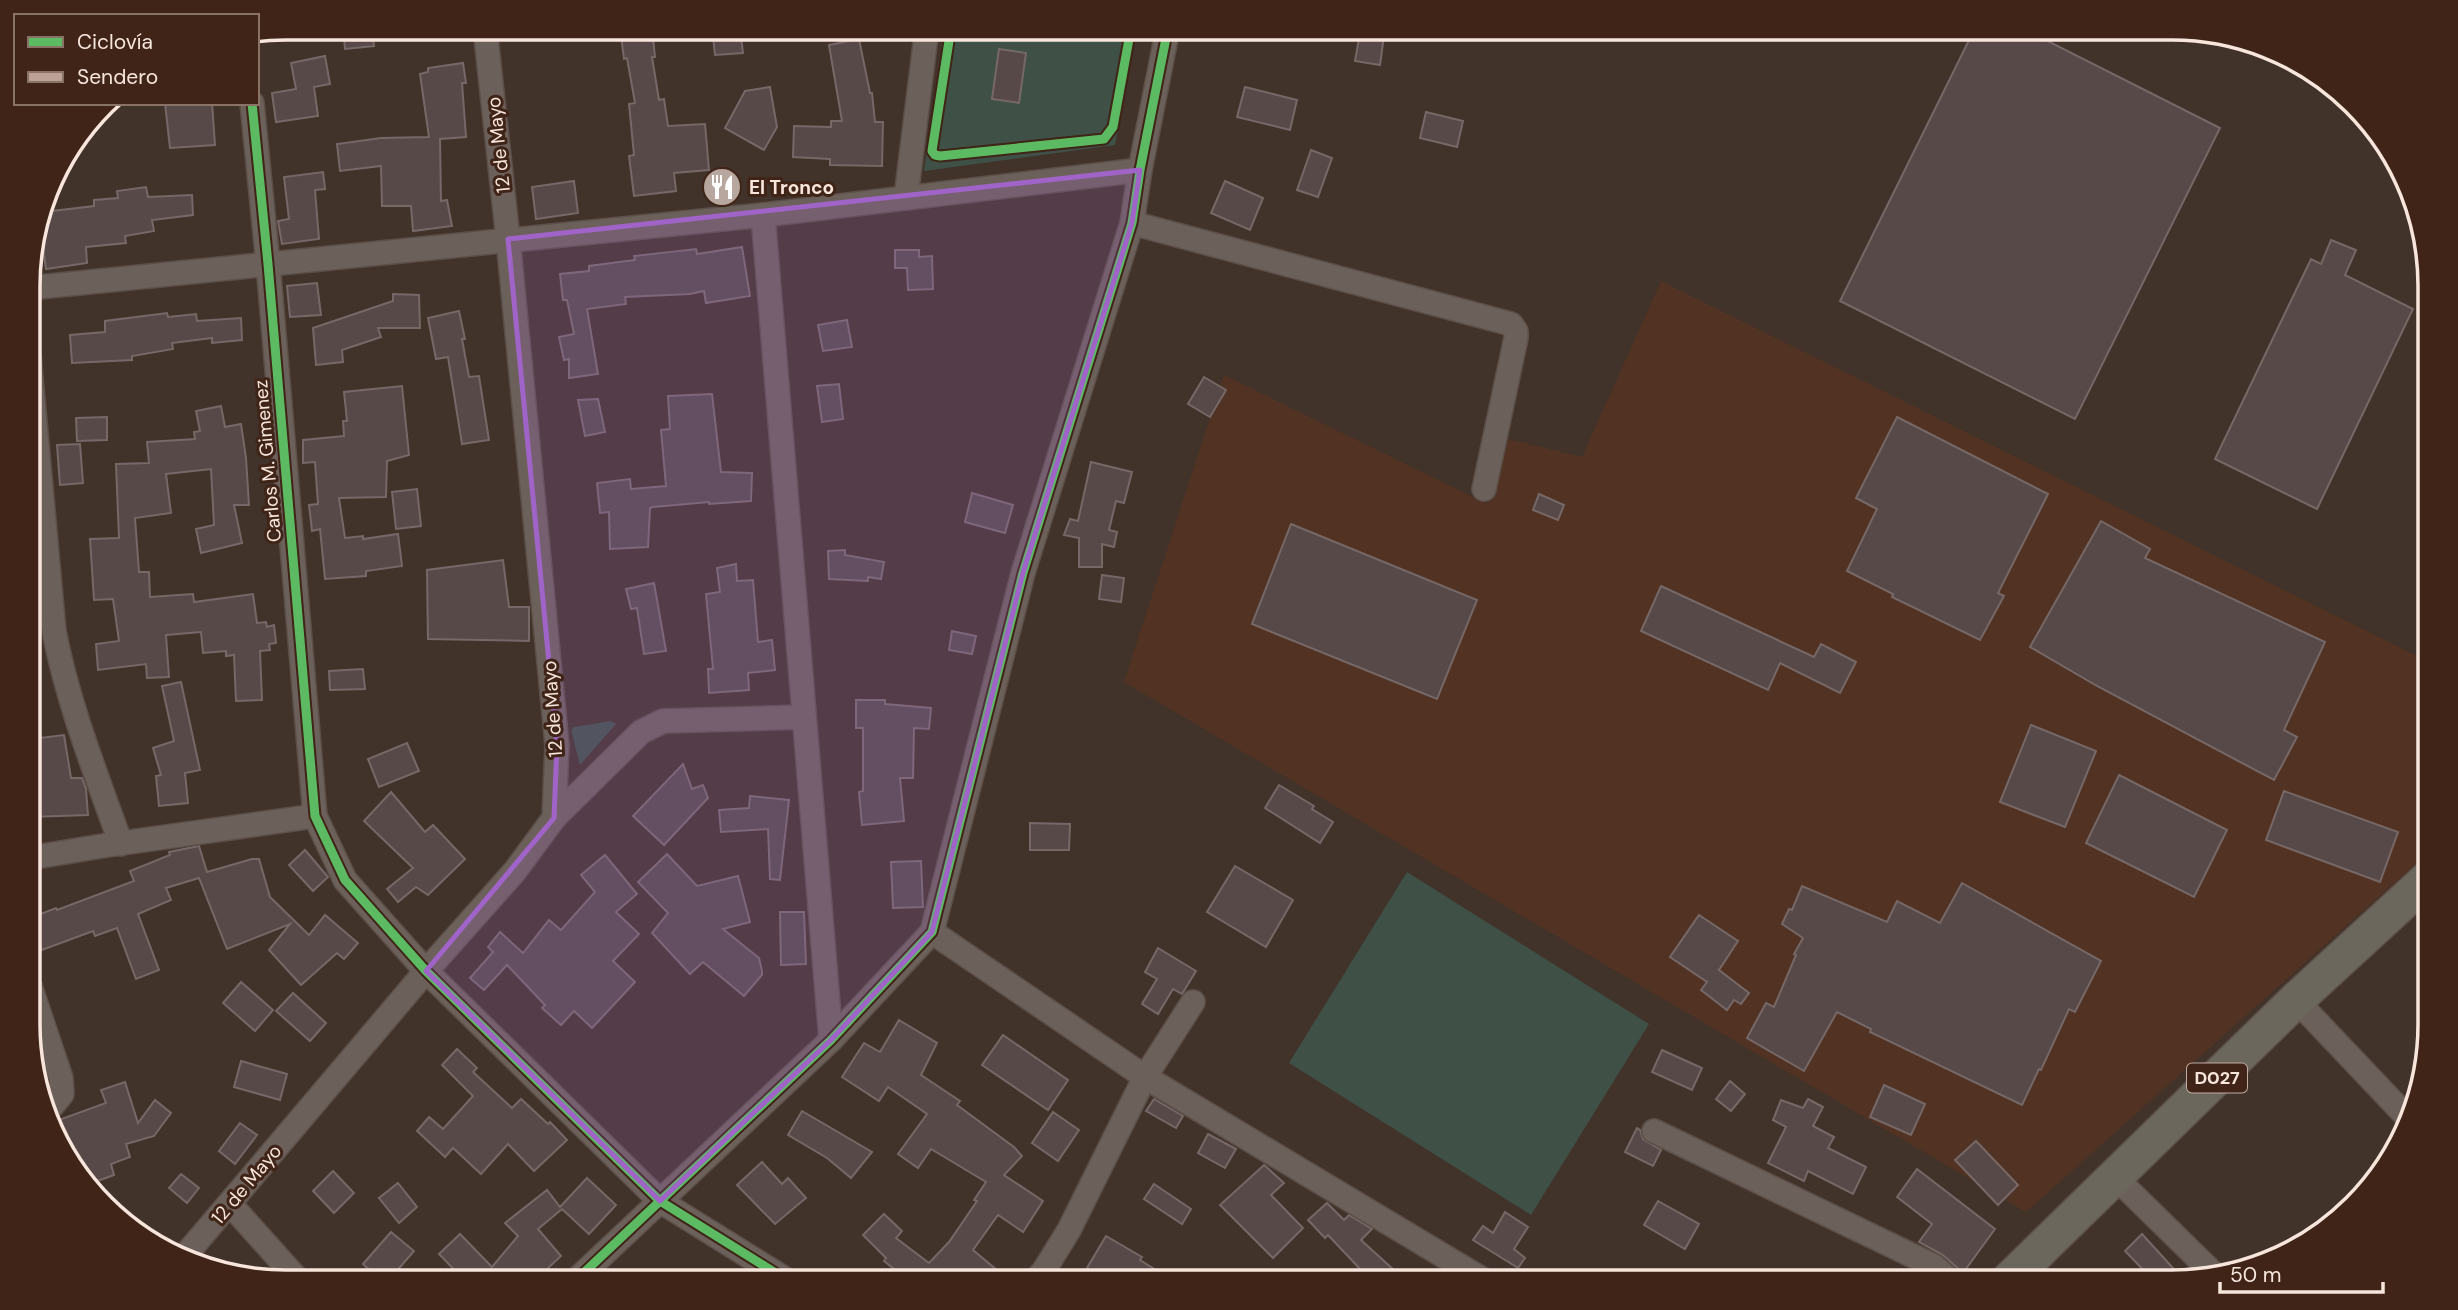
<svg xmlns="http://www.w3.org/2000/svg" width="2458" height="1310" font-family="'DM Sans',sans-serif">
	<style>
		.built { fill: #523323 }
		.green { fill: #3f5046 }
		.building { fill: #564948; stroke: #766867; stroke-width: 2 }
		.lines { fill: none; stroke-linecap: round; stroke-linejoin: round }
		.minor-casing { stroke: #5c4f48; stroke-width: 26 }
		.primary-casing { stroke: #5c4f48; stroke-width: 38 }
		.minor { stroke: #6c605a; stroke-width: 23 }
		.primary { stroke: #6c675c; stroke-width: 35 }
		.quiet { stroke: #bda197; stroke-width: 7; stroke-dasharray: 14 7; stroke-linecap: butt }
		.cycleway-casing { stroke: #3f2417; stroke-width: 13 }
		.cycleway { stroke: #5cba63; stroke-width: 9 }
		.marked { fill: #a064c8; fill-opacity: 0.2; stroke: #a064c8; stroke-width: 5; stroke-linejoin: round }
		.labels { text-anchor: middle; stroke-width: 6; stroke-linejoin: round; paint-order: stroke }
		.shield { fill: #3f2417; stroke: #c0aca2; stroke-width: 2 }
		.shield-label { font-size: 18px; font-weight: bold; fill: #f8e6dd }
		.street-label { font-size: 19px; fill: #f8e6dd; stroke: #3f2417 }
		.poi-label { font-size: 19px; font-weight: bold; fill: #f8e6dd; stroke: #3f2417; text-anchor: start }
		.rim { fill: none; stroke: #f8e6dd; stroke-width: 3.5 }
	</style>
	<rect width="100%" height="100%" fill="#41322a"/>
	<path class="built" d="M1661,281l768,381 1,189 -404,361 -902,-530 100,-307 263,129 13,-67 82,20z"/>
	<g class="green">
		<path d="M944,28h193l-22,117 -191,26z"/>
		<path d="M611,721l5,3 -36,41 -9,-35 3,-3z"/>
		<path d="M1407,872l242,152 -118,191 -242,-152z"/>
	</g>
	<g class="building">
		<path d="M343,28h29l2,18 -29,3z"/>
		<path d="M620,28h32l3,29h-3l7,43 5,-1 4,27 37,-2 4,46 -35,3 2,18 -42,5 -5,-40 5,-1 -5,-51 6,-1 -8,-45 -3,1z"/>
		<path d="M712,28h28l3,25 -28,2z"/>
		<path d="M1361,28h24l-5,37 -25,-4z"/>
		<path d="M1975,28h47l198,100 -145,291 -235,-118z"/>
		<path d="M859,39l11,54h2l3,29h8l-1,44 -52,-1v-6l-37,-2 1,-31 37,1v-6h11l-13,-76z"/>
		<path d="M999,49l27,4 -7,50 -27,-4z"/>
		<path d="M325,56l5,28 -16,3 4,29 -42,6 -4,-29 24,-4 -5,-26z"/>
		<path d="M463,63l3,20h-4l4,54 -26,2 1,62 6,-1 5,26 -39,5 -2,-25h-29l-1,-40 -41,5 -3,-27 44,-6 48,-1 -9,-63 8,-2v-4z"/>
		<path d="M770,87l7,40 -13,23 -39,-22 20,-37z"/>
		<path d="M1245,87l52,13 -7,30 -53,-13z"/>
		<path d="M165,103h47l3,42 -45,3z"/>
		<path d="M1426,112l37,9 -6,26 -37,-9z"/>
		<path d="M1311,150l21,8 -14,39 -21,-7z"/>
		<path d="M323,172l2,17 -10,1 4,49 -37,5 -4,-23 11,-2 -5,-42z"/>
		<path d="M574,181l4,32 -42,6 -4,-32z"/>
		<path d="M1225,181l38,17 -13,32 -39,-17z"/>
		<path d="M146,187l2,10 44,-2 1,20 -41,5 2,11 -29,5 1,7 -40,4 1,16 -41,6 -6,-43 4,-14 50,-6v-6l24,-2 -1,-7z"/>
		<path d="M2331,240l25,10 -11,25 68,34 -96,200 -102,-50 96,-200 10,5z"/>
		<path d="M742,247l8,49 -44,7 -2,-12 -14,3 -65,3 1,7 -39,5 11,65 -29,4v-19l-5,1 -5,-23 15,-3 -7,-34h-4l-3,-26 29,-3v-5l46,-6 -1,-4 62,-7 1,5z"/>
		<path d="M895,250h24v7l13,-1 1,33 -25,1 -1,-22h-12z"/>
		<path d="M317,283l4,32 -31,2 -3,-31z"/>
		<path d="M393,294l26,1 1,33h-42l3,9 -39,13 1,12 -27,3 -3,-37 80,-27z"/>
		<path d="M459,311l6,28h-3l7,38 10,-1 10,64 -27,4 -14,-87 -12,2 -8,-41z"/>
		<path d="M167,313l1,4 28,-3 1,7 44,-3 1,22 -30,3v-5l-40,5 1,6 -41,7v4l-60,3 -2,-28 35,-3v-11z"/>
		<path d="M847,320l5,27 -29,4 -5,-26z"/>
		<path d="M1204,377l22,13 -16,27 -22,-13z"/>
		<path d="M839,384l4,35 -21,3 -5,-36z"/>
		<path d="M402,386l7,69 -22,6 -1,36 -47,1 6,40 18,-2v3l35,-5 4,32 -36,5v5l-41,3 -5,-50 -8,2 -3,-26 9,-1 -3,-42 -12,1v-23l41,-4 -1,-15h4l-3,-29z"/>
		<path d="M712,394l9,78 31,1 -1,28 -42,3v-2l-56,5 -3,1 -2,39 -38,2 -1,-37 -9,1 -3,-30 33,-4 1,10 35,-3 -5,-56 9,-1 -2,-33z"/>
		<path d="M598,399l7,33 -20,4 -7,-36z"/>
		<path d="M221,406l4,21 16,-3 5,34 3,47h-15l8,38 -41,10 -5,-24 18,-4 -3,-56 -45,5 5,39 -36,5 4,54h10l1,25 43,-3 1,8 59,-8 4,29 9,-1 1,5 7,-2 2,18 -7,1 1,6 -10,1 2,49 -26,1 -2,-46 -8,1v-5l-23,2 -2,-21 -35,3 3,42 -22,1 -1,-14 -48,6 -2,-26 23,-3 -6,-42 -19,1 -4,-61 29,-1 -3,-74 33,-1 -2,-21 48,-3 -1,-7 6,-1 -4,-20z"/>
		<path d="M107,417v23l-30,1 -1,-23z"/>
		<path d="M1897,417l151,77 -50,99 6,3 -24,44 -88,-43 1,-3 -46,-23 30,-62 -21,-11z"/>
		<path d="M80,444l3,39 -23,2 -3,-40z"/>
		<path d="M1091,462l41,10 -8,31 -8,-2 -7,29 8,2 -3,15 -12,-3v23h-23v-29l-15,-3 6,-16 8,2z"/>
		<path d="M417,489l4,37 -25,3 -4,-37z"/>
		<path d="M972,493l41,12 -8,28 -40,-11z"/>
		<path d="M1539,494l25,11 -6,15 -25,-10z"/>
		<path d="M2101,521l49,28 -5,9 180,84 -41,88 13,7 -23,43 -177,-94 -67,-39z"/>
		<path d="M1291,524l186,76 -40,99 -185,-75z"/>
		<path d="M845,550v5l39,7 -3,17 -13,-2v4l-39,-2 -1,-28z"/>
		<path d="M503,560l6,47h20v34l-101,-2 -1,-69z"/>
		<path d="M736,564l1,17 16,-1 5,62 14,-2 3,30 -27,3 1,17 -40,3 -1,-24h5l-7,-75 14,-2 -3,-24z"/>
		<path d="M1102,575l22,3 -3,24 -22,-3z"/>
		<path d="M654,583l12,68 -22,3 -7,-46 -6,1 -5,-20z"/>
		<path d="M1661,586l153,71 7,-13 35,18 -16,31 -60,-30 -12,27 -127,-59z"/>
		<path d="M952,631l24,5 -4,18 -23,-4z"/>
		<path d="M363,669l2,20 -35,1 -1,-19z"/>
		<path d="M181,682l19,88 -15,3 3,30 -29,3 -3,-30 5,-1 -8,-27 21,-7 -12,-55z"/>
		<path d="M856,700h29v4l46,4 -2,21 -15,-1 -1,50h-13l4,43 -42,4 -3,-33 4,-1v-63h-7z"/>
		<path d="M2031,725l65,26 -31,76 -65,-25z"/>
		<path d="M64,735l7,43h11l4,11 2,26 -58,2v-72l10,-1 -1,-6z"/>
		<path d="M407,743l12,28 -40,16 -11,-28z"/>
		<path d="M683,764l9,25 11,-4 5,13 -44,47 -31,-29z"/>
		<path d="M2119,775l108,55 -33,67 -108,-54z"/>
		<path d="M1279,785l35,21 -2,3 21,13 -13,21 -55,-35z"/>
		<path d="M2284,791l114,41 -18,50 -114,-42z"/>
		<path d="M391,792l34,40 8,-7 32,34 -37,36 -12,-8 -18,15 -11,-13 26,-21 -49,-47z"/>
		<path d="M750,796l39,4 -9,80 -10,-1 -2,-50 -47,3 -2,-22 30,-2z"/>
		<path d="M1030,823l40,1 -1,26h-39z"/>
		<path d="M199,846l8,26 45,-13h7l11,38 39,38 16,-20 33,28 -14,16 -7,-6 -36,32 -32,-35 21,-26 -63,25 -28,-71 -33,10 5,12 -33,14 21,56 -23,9 -19,-51 -22,8 -2,-5 -51,19 -12,-32 26,-10 1,2 77,-29 -4,-10 40,-16 -1,-3z"/>
		<path d="M305,850l23,27 -15,14 -24,-26z"/>
		<path d="M667,854l30,32 41,-10 12,46 -27,7 36,29 3,13v4l-18,21 -41,-34 -13,12 -38,-41 16,-20 -30,-31z"/>
		<path d="M605,855l32,39 -21,18 23,22 -26,27 22,21 -43,46 -18,-17 -13,14 -19,-17 3,-3 -38,-40 -23,25 -14,-12 23,-26 -5,-5 12,-15 23,21 26,-33 12,10 34,-38 -14,-17z"/>
		<path d="M921,861l2,46 -30,1 -2,-46z"/>
		<path d="M1235,866l58,34 -27,47 -59,-35z"/>
		<path d="M1962,883l139,78 -26,51 -6,-3 -28,61 -2,-1 -17,36 -152,-73 1,-3 -34,-17 -33,59 -57,-33 19,-35 8,4 22,-52 -2,-1 9,-16 -21,-14 7,-15 3,1 10,-24 85,36 10,-21 43,22z"/>
		<path d="M780,912h24l2,52 -25,1z"/>
		<path d="M1699,915l39,26 -19,29 30,23 -8,11 -7,-4 -7,10 -26,-20 6,-8 -37,-25z"/>
		<path d="M1158,948l38,23 -14,23 -9,-5 -15,25 -16,-10 15,-25 -12,-7z"/>
		<path d="M241,982l32,28 -18,21 -32,-28z"/>
		<path d="M293,993l33,30 -16,18 -34,-30z"/>
		<path d="M899,1020l38,23 -16,32 39,26 -3,4 57,42 8,9 -18,19 39,26 -20,31 -25,-17 -25,35 25,21 -9,11h-76l3,-3 -9,-8 -4,5 -19,-15 2,-3 -23,-23 21,-21 18,17 -6,7 33,25 20,-21 28,-41 -3,-1 12,-18 -55,-33 -13,19 -20,-14 29,-40 -39,-27 -9,14 -37,-24 22,-34 16,9z"/>
		<path d="M1003,1035l65,45 -20,30 -66,-45z"/>
		<path d="M457,1049l20,19 -4,4 39,36 9,-9 27,25 2,-2 17,18 -33,31 -26,-27 -27,30 -28,-26 -8,9 -28,-26 12,-14 14,12 30,-33 -31,-31z"/>
		<path d="M1662,1050l40,18 -10,22 -40,-18z"/>
		<path d="M241,1061l46,13 -7,26 -46,-13z"/>
		<path d="M1730,1081l15,13 -14,17 -15,-12z"/>
		<path d="M125,1082l13,41 17,-23 16,13 -17,23 -28,8 4,13 -19,7 3,11 -28,10 -5,-4 -25,-60 50,-18 -5,-13z"/>
		<path d="M1884,1085l41,19 -14,31 -41,-18z"/>
		<path d="M1154,1099l29,17 -7,12 -30,-17z"/>
		<path d="M1808,1099l15,8 -10,19 21,11 -6,11 38,19 -13,27 -45,-23 -4,10 -36,-18 18,-36 -13,-7 8,-20 22,8z"/>
		<path d="M802,1111l70,41 -21,26 -24,-20 -39,-23z"/>
		<path d="M1053,1112l26,18 -21,31 -26,-18z"/>
		<path d="M240,1123l17,12 -22,29 -16,-13z"/>
		<path d="M1637,1128l3,2 3,9 18,11 -8,16 -28,-14z"/>
		<path d="M1208,1134l28,15 -11,19 -27,-15z"/>
		<path d="M1976,1141l42,44 -20,20 -43,-45z"/>
		<path d="M762,1162l20,22 6,-6 18,20 -31,26 -38,-39z"/>
		<path d="M1264,1165l20,18 -13,12 32,33 -30,30 -53,-53z"/>
		<path d="M1917,1169l78,60 -32,44 -20,-18 -24,-13 13,-18 -35,-27z"/>
		<path d="M333,1171l21,22 -20,20 -21,-22z"/>
		<path d="M181,1174l18,14 -12,15 -18,-15z"/>
		<path d="M587,1178l29,27 -27,29 -27,-25 -24,20 23,27 -28,26h-67l-27,-28 21,-20 32,33 26,-31 -13,-13 42,-33 13,17z"/>
		<path d="M398,1183l19,24 -18,16 -20,-25z"/>
		<path d="M1154,1184l37,25 -9,15 -38,-25z"/>
		<path d="M1658,1201l41,23 -14,25 -41,-24z"/>
		<path d="M1327,1203l17,17 5,-5 23,14 -11,11 46,42h-56l10,-12 -33,-35 -3,3 -17,-18z"/>
		<path d="M1505,1212l23,15 -14,22 11,9 -7,10 -45,-28 10,-14 10,7z"/>
		<path d="M391,1232l23,19 -27,31h-5l-19,-18z"/>
		<path d="M2142,1234l30,33 14,14h-32l-29,-30z"/>
		<path d="M1106,1236l36,21 -2,3 35,22h-65l-23,-14z"/>
	</g>
	<g class="lines">
		<defs>
			<g id="minor">
				<path d="M252,103l16,161 47,552 30,64 81,91 234,230 130,81"/>
				<path d="M906,197l21,-169"/>
				<path d="M763,215l68,825"/>
				<path d="M1132,223l379,101 5,7v7l-32,151"/>
				<path d="M29,288l734,-73 377,-45"/>
				<path d="M29,356l25,275c14,73 42,143 67,213"/>
				<path d="M554,818l87,-86 22,-11 141,-4"/>
				<path d="M30,858l78,-13 207,-29"/>
				<path d="M932,932l213,145 342,205"/>
				<path d="M30,986l31,92 1,16 -11,13"/>
				<path d="M2296,1000l112,118"/>
				<path d="M1654,1131l280,135 18,16"/>
				<path d="M2115,1177l101,99"/>
				<path d="M230,1204l70,78"/>
				<path d="M183,1258l243,-287 89,-100 39,-53 3,-73 -49,-506 -23,-211"/>
				<path d="M574,1282l257,-242 101,-108 91,-359 109,-350 8,-53 28,-142"/>
				<path d="M1033,1282l10,-10 26,-42 76,-153 48,-75"/>
			</g>
			<path id="primary" d="M2007,1282l289,-282 134,-123"/>
		</defs>
		<use href="#minor" class="minor-casing"/>
		<use href="#primary" class="primary-casing"/>
		<use href="#minor" class="minor"/>
		<use href="#primary" class="primary"/>
		<path class="quiet" d="M1466,1282l9,-8"/>
		<defs>
			<g id="cycleway">
				<path d="M951,28l-19,123 3,4 5,1 164,-17 9,-12 18,-99"/>
				<path d="M252,103l16,161 47,552 30,64 81,91 234,230 130,81"/>
				<path d="M574,1282l257,-242 101,-108 91,-359 109,-350 8,-53 28,-142"/>
			</g>
		</defs>
		<use href="#cycleway" class="cycleway-casing"/>
		<use href="#cycleway" class="cycleway"/>
	</g>
	<path class="marked" d="M1140,170l-8,53 -109,350 -91,359 -101,108 -171,161 -234,-230 128,-153 3,-73 -49,-506z"/>
	<defs>
		<symbol id="restaurant-disc" viewBox="-11 -11 22 22"><circle r="9.5" fill="#b8a79e" stroke="#3f2417"/><path d="M-5-6h1v4h1v-4h1v4h1v-4h1v5L-1.5 .5V6h-2V.5L-5-1ZM5-6V6H3V1.5H1.5Q1.5-4 5-6Z" fill="#fff"/></symbol>
	</defs>
	<g fill-rule="evenodd">
		<use href="#restaurant-disc" x="700" y="165" width="44" height="44"/>
	</g>
	<g class="labels">
		<rect class="shield" x="2187" y="1063.5" width="60" height="29" rx="5"/>
		<g class="shield-label">
			<text x="2217" y="1084">D027</text>
		</g>
		<g class="street-label">
			<text transform="translate(498 145) rotate(-96)" y="7">12 de Mayo</text>
			<text transform="translate(267 461) rotate(-95)" y="7">Carlos M. Gimenez</text>
			<text transform="translate(552 709) rotate(-94)" y="7">12 de Mayo</text>
			<text transform="translate(246 1184) rotate(-50)" y="7">12 de Mayo</text>
		</g>
		<g class="poi-label">
			<text x="749" y="194">El Tronco</text>
		</g>
	</g>
	<path d="M0 0H2458V1310H0ZM286 40H2172A246 246 0 0 1 2418 286V1024A246 246 0 0 1 2172 1270H286A246 246 0 0 1 40 1024V286A246 246 0 0 1 286 40Z" fill="#3f2417" fill-rule="evenodd"/>
	<path class="rim" d="M286 40H2172A246 246 0 0 1 2418 286V1024A246 246 0 0 1 2172 1270H286A246 246 0 0 1 40 1024V286A246 246 0 0 1 286 40Z"/>
	<rect x="14" y="14" width="245" height="91" fill="#3f2417" stroke="#897266" stroke-width="2"/>
	<rect x="28" y="37" width="35" height="10" fill="#5cba63" stroke="#897266" stroke-width="2"/>
	<text x="77" y="49" font-size="21" fill="#f8e6dd">Ciclovía</text>
	<rect x="28" y="72" width="35" height="10" fill="#bda197" stroke="#897266" stroke-width="2"/>
	<text x="77" y="84" font-size="21" fill="#f8e6dd">Sendero</text>
	<path d="M2220 1282v10h163v-10" fill="none" stroke="#f8e6dd" stroke-width="3.5"/>
	<text x="2230" y="1282" font-size="21" fill="#f8e6dd" stroke="#3f2417" stroke-width="5" paint-order="stroke">50 m</text>
</svg>
